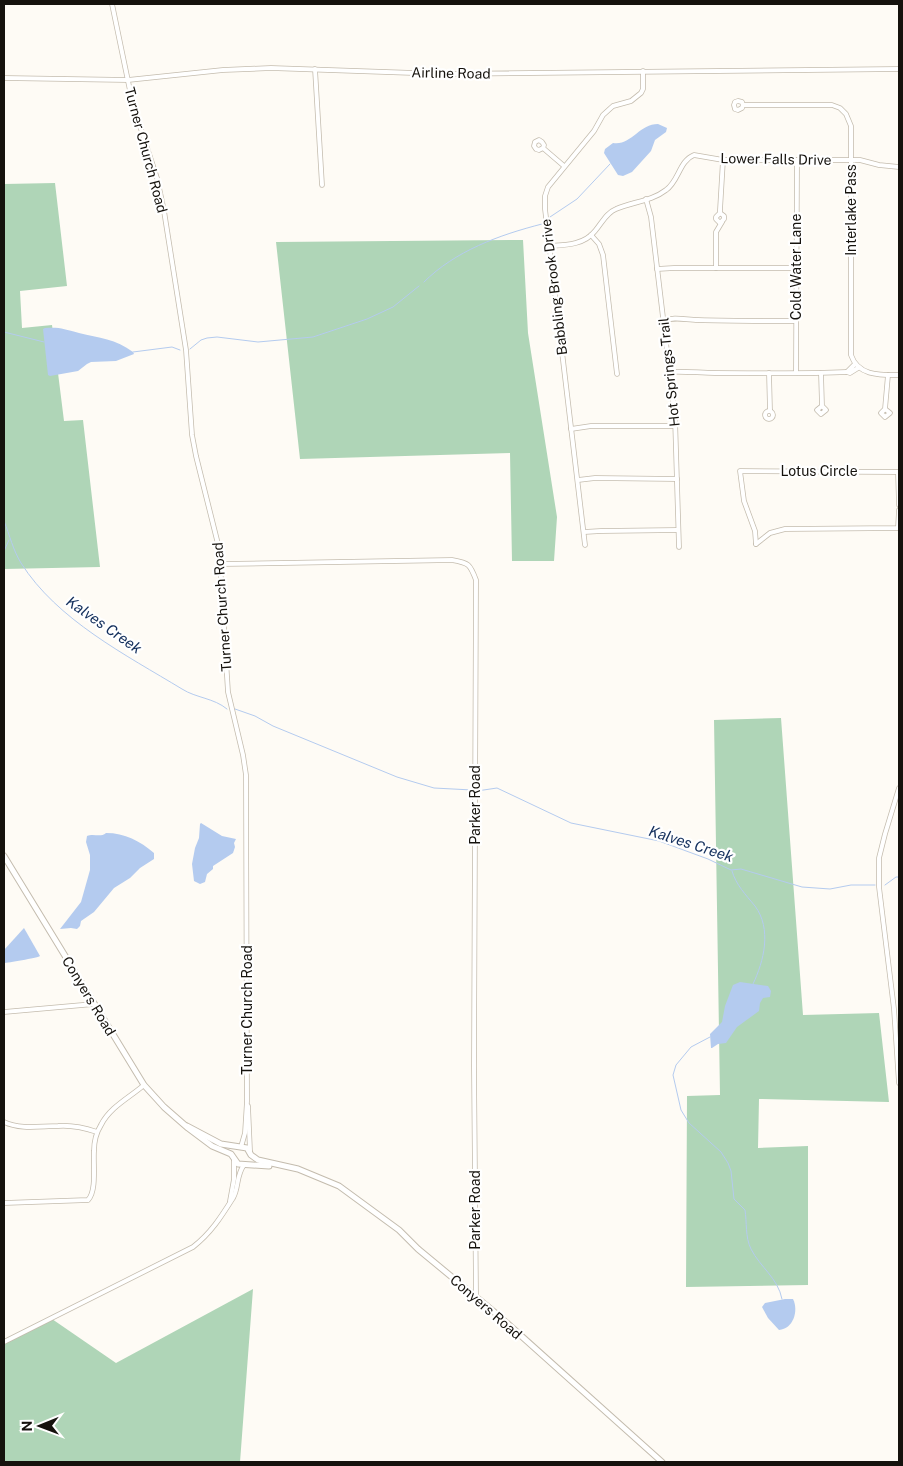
<svg xmlns="http://www.w3.org/2000/svg" width="903" height="1466" font-family="'Public Sans',sans-serif">
	<style>
		.forest { fill: #afd5b7 }
		.water { fill: #b4cbef }
		.lines { fill: none; stroke-linecap: round; stroke-linejoin: round }
		.stream { stroke: #b4cbef; stroke-width: 1 }
		.minor-casing { stroke: #c4bcae; stroke-width: 5.5 }
		.major-casing { stroke: #c4bcae; stroke-width: 7 }
		.minor { stroke: #fff; stroke-width: 4 }
		.major { stroke: #fff; stroke-width: 5 }
		.labels { text-anchor: middle; stroke-width: 4.5; stroke-linejoin: round; paint-order: stroke }
		.street-label { font-size: 14px; fill: #15120d; stroke: #fff }
		.water-label { font-size: 15px; font-style: italic; fill: #132f5c; stroke: #fff }
	</style>
	<rect width="100%" height="100%" fill="#fefbf5"/>
	<g class="forest">
		<path d="M55,183l12,103 -47,5 2,37 30,-3 12,96 19,-1 17,147 -96,2v-385z"/>
		<path d="M523,240l5,93 29,184 -3,44h-42l-2,-108 -210,6 -24,-217z"/>
		<path d="M781,718l22,297 76,-2 10,89 -130,-3 -1,49 50,-2v139l-122,2 1,-191 33,-1 -6,-375z"/>
		<path d="M253,1289l-13,173h-236v-118l48,-25 64,44z"/>
	</g>
	<g class="water">
		<path d="M658,124l9,4 -1,4 -11,8 -4,11 -19,21 -9,4 -5,-1 -14,-22 1,-4 8,-6c18,3 26,-19 45,-19z"/>
		<path d="M45,328c15,-1 19,1 34,5 20,5 37,6 54,19l1,2 -18,7 -25,1 -4,2 -9,7 -28,5 -2,-1 -5,-46z"/>
		<path d="M201,823l21,13 14,3 -2,4 1,4 -2,6 -20,13v3l-6,5 -2,8 -5,2 -6,-3 -2,-17 3,-16 4,-10 1,-14z"/>
		<path d="M106,833c19,0 34,8 48,20v6l-14,9 -10,10 -16,10 -20,24 -13,9 -1,5 -3,3 -6,-1 -11,1 21,-27 9,-32v-15l-4,-13 1,-6c7,-3 13,2 19,-3z"/>
		<path d="M24,928l16,28c-3,2 -33,7 -36,7v-13z"/>
		<path d="M740,982l28,4 3,5 -1,6 -7,1 -3,5 -1,8 -22,16 -11,16 -8,1 -6,4h-1l-1,-14 12,-12 3,-16 8,-21z"/>
		<path d="M785,1299h8c6,12 0,30 -14,31l-11,-12 -6,-11 3,-4z"/>
	</g>
	<g class="lines">
		<g class="stream">
			<path d="M550,217l27,-18 33,-35"/>
			<path d="M424,282c31,-31 75,-47 118,-58"/>
			<path d="M4,332l40,10"/>
			<path d="M190,349l11,-9 6,-2 10,-1 41,5 55,-5 54,-18 26,-12 26,-21"/>
			<path d="M133,352l39,-5 8,3"/>
			<path d="M4,521c6,15 9,29 17,42 36,57 105,92 161,126 14,9 32,9 45,20"/>
			<path d="M4,551l5,-11"/>
			<path d="M235,709l20,7 18,10 124,51 37,11 38,2"/>
			<path d="M477,791l20,-3 74,35 88,18 49,18 23,11 10,-1 61,18 28,2 21,-4h24"/>
			<path d="M732,871c4,14 14,24 23,35 17,23 9,55 -2,78"/>
			<path d="M885,885l11,-8h3"/>
			<path d="M710,1037l-19,10 -15,18 -3,10 8,35 8,13 32,29 7,11 3,8 3,28 11,11c2,12 0,27 6,39 9,18 27,29 31,50"/>
		</g>
		<defs>
			<g id="minor">
				<path d="M112,4l21,101 24,73 7,33 22,139 6,85 4,21 23,92 9,144 15,63 3,20 1,326 -2,32 -4,14"/>
				<path d="M315,69l7,116"/>
				<path d="M4,78l124,2 95,-10 48,-2 172,6 456,-5"/>
				<path d="M743,105l-1,3 -4,2 -3,-1 -1,-4 1,-3 3,-1 4,1 1,3h89l8,3 6,6 5,12v229c7,21 29,20 48,20"/>
				<path d="M543,148l-4,2 -3,-1 -2,-3 1,-4 4,-2 3,2 2,3 -1,3 21,18"/>
				<path d="M646,199l5,18 24,201 4,129"/>
				<path d="M720,213l4,3v3l-4,4 -4,-4v-2l4,-4v-3l3,-50"/>
				<path d="M591,235l8,9 4,11 14,119"/>
				<path d="M549,246c17,-1 35,-1 46,-15 7,-8 11,-18 21,-22 16,-7 36,-8 50,-19 13,-9 13,-29 28,-35l29,5h137l19,5 20,2"/>
				<path d="M716,268v-36l6,-10"/>
				<path d="M657,269l17,-1h122"/>
				<path d="M663,321c11,-5 23,-1 35,-1 32,1 65,1 98,1"/>
				<path d="M855,364l-8,8 3,1 8,-5"/>
				<path d="M669,372c16,-1 31,1 46,1 44,0 88,1 132,-1"/>
				<path d="M769,373l1,38"/>
				<path d="M796,373l1,-213"/>
				<path d="M821,373l1,33 4,4 -5,4 -4,-4 5,-4"/>
				<path d="M885,409l5,4 -5,4 -4,-4 4,-4 3,-34"/>
				<circle cx="769" cy="415" r="4"/>
				<path d="M571,429l20,-3h84"/>
				<path d="M578,480l17,-2 82,1"/>
				<path d="M584,532l17,-1 77,-1"/>
				<path d="M756,544l-1,-13 -11,-30 -4,-30 158,1 1,33"/>
				<path d="M756,544l14,-11 15,-4 113,-1 1,-18"/>
				<path d="M585,545l-40,-336v-13l3,-9 46,-56 9,-16 10,-9 18,-5 10,-8 2,-4v-18"/>
				<path d="M221,564l231,-4c17,3 18,4 24,20l-2,487 2,229"/>
				<path d="M899,788l-14,46 -6,24v29l15,122 5,74"/>
				<path d="M4,1012l90,-8"/>
				<path d="M248,1106l2,45"/>
				<path d="M4,1122c17,8 36,4 54,4 13,-1 27,2 39,6"/>
				<path d="M230,1201l4,-22v-19"/>
				<path d="M4,1203l84,-3c9,-9 5,-36 6,-49 0,-9 2,-18 7,-26 9,-18 28,-27 43,-40"/>
				<path d="M4,1342l189,-95c18,-14 28,-30 40,-49 6,-10 3,-23 11,-33"/>
			</g>
			<g id="major">
				<path d="M4,856l140,229 20,22 24,21 24,18 19,8 7,10 31,2"/>
				<path d="M187,1126l34,18 26,4 4,7 7,5 40,9 41,17 60,44 19,19 81,67 163,146"/>
			</g>
		</defs>
		<use href="#minor" class="minor-casing"/>
		<use href="#major" class="major-casing"/>
		<use href="#minor" class="minor"/>
		<use href="#major" class="major"/>
	</g>
	<g class="labels">
		<g class="street-label">
			<text transform="translate(451 73) rotate(1)" y="5">Airline Road</text>
			<text transform="translate(146 150) rotate(75)" y="5">Turner Church Road</text>
			<text transform="translate(776 159) rotate(1)" y="5">Lower Falls Drive</text>
			<text transform="translate(851 210) rotate(-90)" y="5">Interlake Pass</text>
			<text transform="translate(796 267) rotate(-90)" y="5">Cold Water Lane</text>
			<text transform="translate(554 287) rotate(-97)" y="5">Babbling Brook Drive</text>
			<text transform="translate(669 372) rotate(-96)" y="5">Hot Springs Trail</text>
			<text x="819" y="476">Lotus Circle</text>
			<text transform="translate(222 607) rotate(-94)" y="5">Turner Church Road</text>
			<text transform="translate(475 805) rotate(-90)" y="5">Parker Road</text>
			<text transform="translate(89 996) rotate(59)" y="5">Conyers Road</text>
			<text transform="translate(247 1010) rotate(-90)" y="5">Turner Church Road</text>
			<text transform="translate(475 1210) rotate(-90)" y="5">Parker Road</text>
			<text transform="translate(486 1307) rotate(41)" y="5">Conyers Road</text>
		</g>
		<g class="water-label">
			<text transform="translate(104 625) rotate(35)" y="5">Kalves Creek</text>
			<text transform="translate(691 844) rotate(18)" y="5">Kalves Creek</text>
		</g>
	</g>
	<rect width="903" height="1466" fill="none" stroke="#15120d" stroke-width="10"/>
	<g transform="translate(40 1426) rotate(269)" stroke="#ffffff" stroke-width="4" paint-order="stroke">
	<path d="M0-4L9 19L0 12L-9 19Z" fill="#15120d"/>
	<text y="-8" font-size="14" font-weight="bold" text-anchor="middle" fill="#15120d">N</text>
	</g>
</svg>
